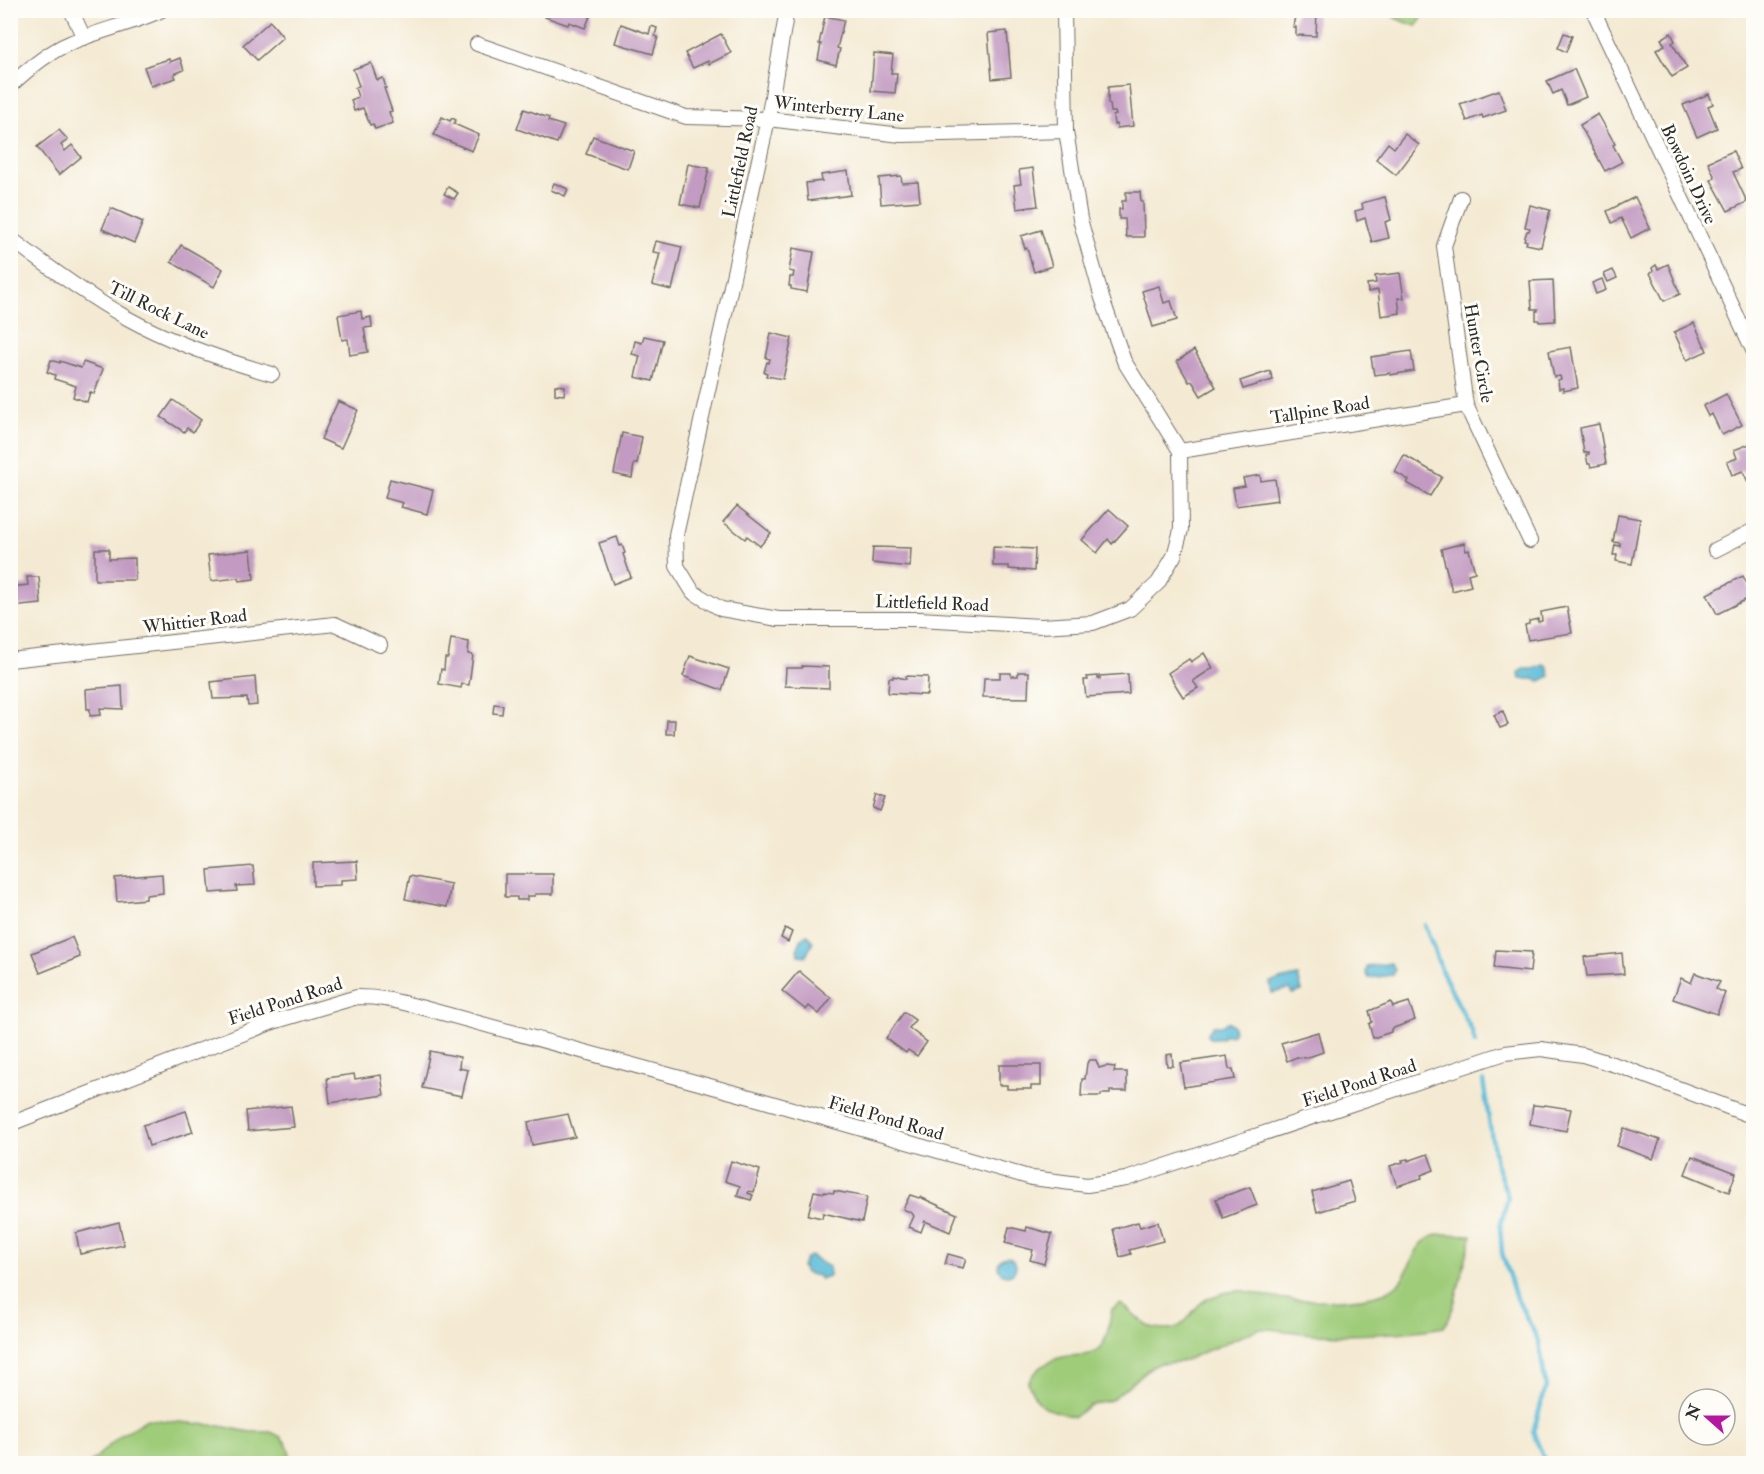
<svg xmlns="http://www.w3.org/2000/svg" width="1764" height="1474" font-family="'IM FELL Double Pica',serif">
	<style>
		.green { fill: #9fcc79; stroke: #657c52; stroke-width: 1.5 }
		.water { fill: #59bbd8; stroke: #427382; stroke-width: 1.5 }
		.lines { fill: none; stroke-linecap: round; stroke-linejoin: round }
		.stream { stroke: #59bbd8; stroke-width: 4.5 }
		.building { fill: #c39bc2 }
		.minor-casing { stroke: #716e66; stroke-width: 16 }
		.minor { stroke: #fff; stroke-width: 14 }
		.labels { text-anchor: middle; stroke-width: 6; stroke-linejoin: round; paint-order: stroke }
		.street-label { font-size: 18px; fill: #2b2b2b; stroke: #fdfcf7 }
	</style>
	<rect width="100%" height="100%" fill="#fdfcf7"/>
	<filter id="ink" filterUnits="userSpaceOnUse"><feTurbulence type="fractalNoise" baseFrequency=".0167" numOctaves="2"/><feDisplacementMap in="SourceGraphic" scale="12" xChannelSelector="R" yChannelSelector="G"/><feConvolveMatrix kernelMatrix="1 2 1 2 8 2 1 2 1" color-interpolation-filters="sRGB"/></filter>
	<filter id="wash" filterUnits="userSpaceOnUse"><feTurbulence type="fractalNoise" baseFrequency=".008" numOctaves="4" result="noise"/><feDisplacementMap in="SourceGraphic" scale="24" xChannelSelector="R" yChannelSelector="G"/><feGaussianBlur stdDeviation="1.35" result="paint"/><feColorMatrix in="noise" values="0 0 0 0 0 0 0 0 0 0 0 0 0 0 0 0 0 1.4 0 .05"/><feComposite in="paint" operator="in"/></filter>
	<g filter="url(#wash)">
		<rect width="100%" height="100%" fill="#f4ead3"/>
		<g class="green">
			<path d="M1388,11h35l-2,9 -5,6 -21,-8z"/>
			<path d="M1441,1234l31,1 -19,73 -9,19c-39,7 -90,9 -130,7 -19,-1 -37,-6 -56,-5l-77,33 -21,1 -9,4 -40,33 -20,5 -17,12c-26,-8 -36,-6 -46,-35 7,-12 21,-22 34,-25 12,-3 28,1 37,-8 9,-8 10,-29 13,-40l8,-5c19,10 20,25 46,25 23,0 23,-19 38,-28 8,-5 22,-9 31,-10 13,-2 26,5 40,7 28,3 88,5 113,-7 29,-14 17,-50 53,-57z"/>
			<path d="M147,1419l73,7 30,6h21l10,5 6,7 3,11 -1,8h-199l31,-28z"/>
		</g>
		<g class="water">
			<path d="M1544,665l3,1 3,10 -9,5 -8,-2h-13l-1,-6 4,-4h10z"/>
			<path d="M808,935l5,7 -7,14 -7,-1 -2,-5 5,-13z"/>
			<path d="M1391,963l4,7 -2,5 -24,3 -3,-5 1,-6z"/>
			<path d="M1298,976l4,15 -10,3 -2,-5 -18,4 -2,-11z"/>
			<path d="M1227,1022l5,2 2,7 -3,4h-6c-5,6 -11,5 -18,1v-2l6,-8h8z"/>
			<path d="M810,1256l19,11v9l-9,3 -2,-3 -13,-3 -3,-7 4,-8z"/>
			<circle cx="1007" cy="1266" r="9"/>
		</g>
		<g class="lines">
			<g class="stream">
				<path d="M1425,925l17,47 30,59 3,12"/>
				<path d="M1483,1081l13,83 12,33 -8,30 2,26 13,42 24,47 7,45 -13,45 13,32"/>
			</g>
		</g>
		<g id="blocks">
			<g class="building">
				<path d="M547,10h41l4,2 -7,16 -16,-6 -1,3 -23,-8z"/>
				<path d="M1317,10l-1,26 -20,-1v-8h-3l3,-16z"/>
				<path d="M825,16l19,4 -7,28 3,1 -4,16 -18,-5 3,-16h-2z"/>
				<path d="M270,21l13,16 -26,23 -14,-15z"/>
				<path d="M621,24l28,10 2,-8 6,2 -2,8 3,1 -5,17 -38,-11z"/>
				<path d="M1007,31l4,46 -19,2 -4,-46z"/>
				<path d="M1564,33l8,3 -6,16 -8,-4z"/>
				<path d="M1671,33l4,8 -3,2 15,25 -15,9 -16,-27 9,-5 -4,-6z"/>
				<path d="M721,34l10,19 -22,11 -1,-3 -15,7 -8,-15z"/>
				<path d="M874,53l19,2 -2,18h6l-2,20 -24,-2z"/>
				<path d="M180,58l4,12 -10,4 2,4 -25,8 -7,-19 25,-8 1,3z"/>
				<path d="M371,63l6,17 6,-2 3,10h-2l8,23 -3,1 4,11 -18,6 -2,-5 -3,1 -7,-17 -9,3 -3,-11 7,-3 -3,-9 4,-2 -6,-17z"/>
				<path d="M1574,69l12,28 -19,8 -6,-15 -8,4 -6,-13z"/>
				<path d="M1129,85l4,41 -16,2 -1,-4 -2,1 -1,-9 3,-1 -1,-3h-4l-1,-8h-2v-17z"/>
				<path d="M1499,90l7,20 -23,8 -1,-3 -15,6 -7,-17z"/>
				<path d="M1709,94l4,10 -5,2 9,22 -20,9 -14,-32z"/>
				<path d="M524,109l25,9 -1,3 16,5 -7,17 -40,-14z"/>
				<path d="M1598,114l17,30 -2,1 9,17 -17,9 -25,-46z"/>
				<path d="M442,117l8,4 2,-3 4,2 -2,4 25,11 -7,16 -38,-16z"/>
				<path d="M59,130l9,10 -7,5 4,6 7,-6 9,12 -22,18 -22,-28z"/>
				<path d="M1405,134l14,11 -23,30 -20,-16 12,-16 6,5z"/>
				<path d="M593,136l41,15 -6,18 -42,-15z"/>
				<path d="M1733,151l8,18 -8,3 14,30 -19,9 -17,-31 4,-2 -7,-16z"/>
				<path d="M688,164l21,4 -9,40 -20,-4z"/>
				<path d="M1033,168l5,38 -21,3 -3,-24 7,-1 -2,-14z"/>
				<path d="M848,171l3,24 -43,6 -2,-18 16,-2 -1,-6z"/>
				<path d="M901,176l1,7 16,-1 2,19 -39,3 -2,-26z"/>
				<path d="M554,183l14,6 -3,7 -14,-6z"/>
				<path d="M448,187l10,6 -4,6 -10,-5z"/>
				<path d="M1126,192h14l1,10h2l1,35h-18l-1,-18h-6v-10h3v-8h4z"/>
				<path d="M1385,197l6,23 -6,2 4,16 -17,4 -7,-24 -8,3 -2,-10 8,-2 -1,-6z"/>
				<path d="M1635,197l15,31 -19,10 -10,-20 -9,5 -5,-12z"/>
				<path d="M1530,205l20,5 -9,37 -15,-3 1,-3 -3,-1 3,-9h2l1,-3 -5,-1z"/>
				<path d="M111,208l32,14 -9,21 -32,-14z"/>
				<path d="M1041,230l11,36 -18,6 -7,-24 -2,1 -4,-13z"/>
				<path d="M656,241l26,6 -10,43 -20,-5 8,-32 -7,-1z"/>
				<path d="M181,245l42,24 -9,18 -43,-25z"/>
				<path d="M793,248l21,4 -7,40 -16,-3v-3h-2l1,-9h3l1,-5 -5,-1z"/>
				<path d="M1668,264l12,30 -16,7 -14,-28 3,-2 -1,-3 4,-3 2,4z"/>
				<path d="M1613,270l4,8 -9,4 -4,-8z"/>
				<path d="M1400,273l4,25h-6l2,15 -19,3 -3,-26 -10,2 -1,-8 9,-1 -1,-7z"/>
				<path d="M1602,279l4,11 -10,4 -4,-11z"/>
				<path d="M1553,280l2,41 -16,1v-2h-3v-9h2v-2h-6l-2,-28z"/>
				<path d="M1159,286l5,17 7,-2 6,19 -24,7 -11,-36z"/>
				<path d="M361,311l1,8 9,-2 1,10 -8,1 4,24 -18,3 -2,-16 -6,1 -4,-25z"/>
				<path d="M1694,323l13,28 -20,9 -13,-28z"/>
				<path d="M771,333l21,5 -9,41 -17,-3 1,-3 -3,-1 3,-10 2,1 1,-4 -4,-1z"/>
				<path d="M644,336l19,4 -10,41 -18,-4 5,-21 -8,-2 3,-13 7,2z"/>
				<path d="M1571,347l7,41 -15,3v-3l-4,1 -1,-9 3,-1 -1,-3 -6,1 -5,-26z"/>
				<path d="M1194,350l22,37 -15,9 -9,-15 -3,1 -12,-21z"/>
				<path d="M1411,351l3,20 -24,4v-2l-16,2 -3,-18z"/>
				<path d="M51,360l9,3v-2l21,7 2,-6 20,7 -9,25 -4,-2 -3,10 -14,-5 3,-11 -22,-7 1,-4 -8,-3z"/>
				<path d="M1270,371l3,9 -30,9 -3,-8z"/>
				<path d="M555,385l10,1 -1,9 -9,-1z"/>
				<path d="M1726,394l16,31 -20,10 -10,-21 -4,2 -5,-10z"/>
				<path d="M173,400l28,20 -8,12 -6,-4 -3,4 -23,-15z"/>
				<path d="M338,401l20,9 -17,38 -20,-9z"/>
				<path d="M1599,424l7,40 -15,3 -1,-3h-2l-2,-9 3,-1v-2l-5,1 -4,-25z"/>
				<path d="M622,433l20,4 -5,27h-3l-2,14 -18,-4z"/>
				<path d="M1752,443l2,37 -6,2 -5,-11 -11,4 -5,-13 10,-4 -3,-8z"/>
				<path d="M1404,455l38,22 -12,19 -23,-13 2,-3 -14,-8z"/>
				<path d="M1260,475l1,6 14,-2 3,21 -42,6 -3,-18 12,-2 -2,-8z"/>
				<path d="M390,479l43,11 -6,24 -26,-7 2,-4 -18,-5z"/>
				<path d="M737,506l34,27 -11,13 -13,-10 -2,3 -22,-17z"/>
				<path d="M1109,509l19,17 -16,18 -4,-5 -11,14 -15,-13z"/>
				<path d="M1618,515l22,4 -8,45 -16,-3 1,-6h-4l2,-10 5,1v-3l-7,-1z"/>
				<path d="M617,537l3,9 2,-1 3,8 -2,1 8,23 -18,7 -14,-41z"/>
				<path d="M1464,543l2,8 3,-1 6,22 -7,2 3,12 -19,5 -11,-42z"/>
				<path d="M873,547l38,1 -1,19 -38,-4z"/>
				<path d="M993,547l42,2 -1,22 -25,-2v-3h-16z"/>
				<path d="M95,549h14v10l26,-1v22h-40z"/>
				<path d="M251,550l3,29 -15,2 -1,-3 -27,3 -3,-26z"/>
				<path d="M1743,576l11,21v8l-5,2 -4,-7 -28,14 -10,-20z"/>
				<path d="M27,577h12l2,27 -31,3v-20l18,-2z"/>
				<path d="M1567,607l5,26 -44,7 -3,-15 4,-1v-3l9,-2v3l4,-1 -1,-9z"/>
				<path d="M451,639l18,3 -1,12 5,1 -4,30 -7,-1 -1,4 -22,-4 2,-15 3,1 1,-12h3z"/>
				<path d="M1204,653l9,15 -20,13 5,7 -15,9 -15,-24 21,-14 2,3z"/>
				<path d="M690,656l39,13 -7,21 -39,-14z"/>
				<path d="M802,666l27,1v21l-44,-2 1,-18h16z"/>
				<path d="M1018,672h11l-1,26 -45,-1 1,-19h16v-5h11v3h7z"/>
				<path d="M1128,674l1,20 -43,3 -2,-17h4l-1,-3 11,-1v3h2v-3z"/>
				<path d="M893,676l13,3v-3l22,1 -1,18 -39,-2 1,-15h4z"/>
				<path d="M255,677l2,28 -9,1 -1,-8 -34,1 -2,-17z"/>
				<path d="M122,686l1,23 -23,-1 1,7 -11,1v-7h-3l-1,-20z"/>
				<path d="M494,704l9,1 -1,9 -9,-1z"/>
				<path d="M1503,711l5,14 -8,3 -6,-13z"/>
				<path d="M667,720h8l-1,14h-8z"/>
				<path d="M877,795l8,3 -5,13 -7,-3z"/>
				<path d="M357,861l1,18 -17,1v5l-28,1v-23z"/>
				<path d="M253,866l2,19 -19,1 1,5 -27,2 -2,-23z"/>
				<path d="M162,874l1,19 -17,2v4l-29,3 -2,-24z"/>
				<path d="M505,874h48v20h-18v2h-8v4h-10v-3h-12z"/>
				<path d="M410,876l41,8 -4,23 -42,-8z"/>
				<path d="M785,928l7,4 -4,10 -7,-4z"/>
				<path d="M72,937l8,20 -40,16 -8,-20z"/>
				<path d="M1496,950l36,2 -2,20 -36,-4z"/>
				<path d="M1622,953l2,21 -37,2 -3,-19z"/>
				<path d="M799,971l32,27 -12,16 -10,-8 -3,4 -24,-19z"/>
				<path d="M1695,973l25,9 -4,7 9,4 -8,21 -44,-15 8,-21 10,5z"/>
				<path d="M1391,1002l2,5 16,-5 6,18 -24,9v3l-18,6 -4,-14 3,-2 -3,-11z"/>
				<path d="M904,1012l11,8 -6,8 18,14 -10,14 -9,-6 -2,3 -20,-15z"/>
				<path d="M1318,1032l5,20 -17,6 -9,-1 -10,4 -6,-18z"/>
				<path d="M430,1051l30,6 -1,11 9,2 -6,26 -40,-8z"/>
				<path d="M1172,1054l1,12h-6l-1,-11z"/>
				<path d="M1227,1056l2,13h4l2,10 -51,8 -4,-24z"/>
				<path d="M1090,1060h6l3,8 7,-2 9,1 -1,5h13v19h-17v3h-9v2h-20l1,-17h3l2,-16z"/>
				<path d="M999,1065h42v21h-10v3h-24v-4h-8z"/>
				<path d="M354,1074l1,5 26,-4 3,20 -54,8 -3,-25z"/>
				<path d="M1533,1105l11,1 1,-1 26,4 -5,22 -36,-7z"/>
				<path d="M291,1106l3,21 -46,4 -2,-20z"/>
				<path d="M186,1111l7,21 -44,14 -6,-21z"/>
				<path d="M568,1114l7,23 -43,8 -4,-23z"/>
				<path d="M1624,1128l36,12 -7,19 -36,-13z"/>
				<path d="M1428,1154l6,16 -13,5 1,3 -25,8 -7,-20 13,-4 -1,-2 6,-1v2z"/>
				<path d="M1692,1156l44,17 -7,19 -44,-18z"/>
				<path d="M731,1161l29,9 -6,22 -5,-1 -1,2 5,2 -2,5 -14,-4 3,-10 -15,-5z"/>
				<path d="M1349,1181l6,20 -38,11 -5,-20z"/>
				<path d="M1250,1187l7,18 -34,13 -7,-19z"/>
				<path d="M814,1191l11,2v-1l9,1v-2l33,6 -5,25 -39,-9 -1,5 -14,-3z"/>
				<path d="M910,1195l9,3 1,-1 37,17 -7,18 -25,-11 -4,11 -12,-5 5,-11 -2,-3 -9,-4z"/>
				<path d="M119,1222l5,23 -44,9 -4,-21z"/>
				<path d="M1138,1222l2,5 18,-5 5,19 -34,9 2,4 -11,3 -7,-28z"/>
				<path d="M1009,1227l17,4 1,-4 25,7 -8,30 -14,-4 3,-10 -28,-7z"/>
				<path d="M948,1254l18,5 -3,9 -18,-4z"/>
			</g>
		</g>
	</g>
	<g filter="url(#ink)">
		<use href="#blocks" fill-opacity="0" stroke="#716e66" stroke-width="1.5"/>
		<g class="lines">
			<defs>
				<g id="minor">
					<path d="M71,10l13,28"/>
					<path d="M787,10l-19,109 -92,416 1,31 16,26 28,17 57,10h141l122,7 52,-3 37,-14 28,-26 16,-27 7,-26 -1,-79 -56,-90 -22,-63 -22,-79 -14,-88 -2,-121"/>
					<path d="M1593,10l161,342"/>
					<path d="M477,44l209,73 82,2 133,16 165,-4"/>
					<path d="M10,86c17,-16 38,-34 60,-43 30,-13 62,-19 92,-33"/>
					<path d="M1461,198l-17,48 22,159 64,136"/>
					<path d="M10,238c38,29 76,57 117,80 45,25 96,42 145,56"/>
					<path d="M1180,451l286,-46"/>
					<path d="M1715,550l39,-20"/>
					<path d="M10,660l325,-36 45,21"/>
					<path d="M10,1124l263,-102 84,-25c25,0 39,4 63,10l341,93 271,78 55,7 39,-6 379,-126 36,-4 42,6 39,12 132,50"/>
				</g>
			</defs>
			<use href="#minor" class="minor-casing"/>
			<use href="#minor" class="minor"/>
		</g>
	</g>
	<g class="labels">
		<g class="street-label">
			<text transform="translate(839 109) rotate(6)" y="6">Winterberry Lane</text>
			<text transform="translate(740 162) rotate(-78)" y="6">Littlefield Road</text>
			<text transform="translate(1689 174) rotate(65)" y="6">Bowdoin Drive</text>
			<text transform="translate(159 310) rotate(26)" y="6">Till Rock Lane</text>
			<text transform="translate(1479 353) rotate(80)" y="6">Hunter Circle</text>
			<text transform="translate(1320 410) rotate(-9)" y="6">Tallpine Road</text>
			<text transform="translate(932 603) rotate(2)" y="6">Littlefield Road</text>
			<text transform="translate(195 621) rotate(-7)" y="6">Whittier Road</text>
			<text transform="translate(285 1001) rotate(-18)" y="6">Field Pond Road</text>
			<text transform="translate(1359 1083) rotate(-18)" y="6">Field Pond Road</text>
			<text transform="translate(886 1118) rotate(16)" y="6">Field Pond Road</text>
		</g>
	</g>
	<rect width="1764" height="1474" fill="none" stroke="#fdfcf7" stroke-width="36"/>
	<g transform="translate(1707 1417) rotate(291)"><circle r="28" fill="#fdfcf7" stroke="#a9a8a5" stroke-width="1.5"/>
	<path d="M0-4.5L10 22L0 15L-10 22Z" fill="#b5179e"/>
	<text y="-9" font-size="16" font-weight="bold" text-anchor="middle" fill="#2b2b2b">N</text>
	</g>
</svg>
